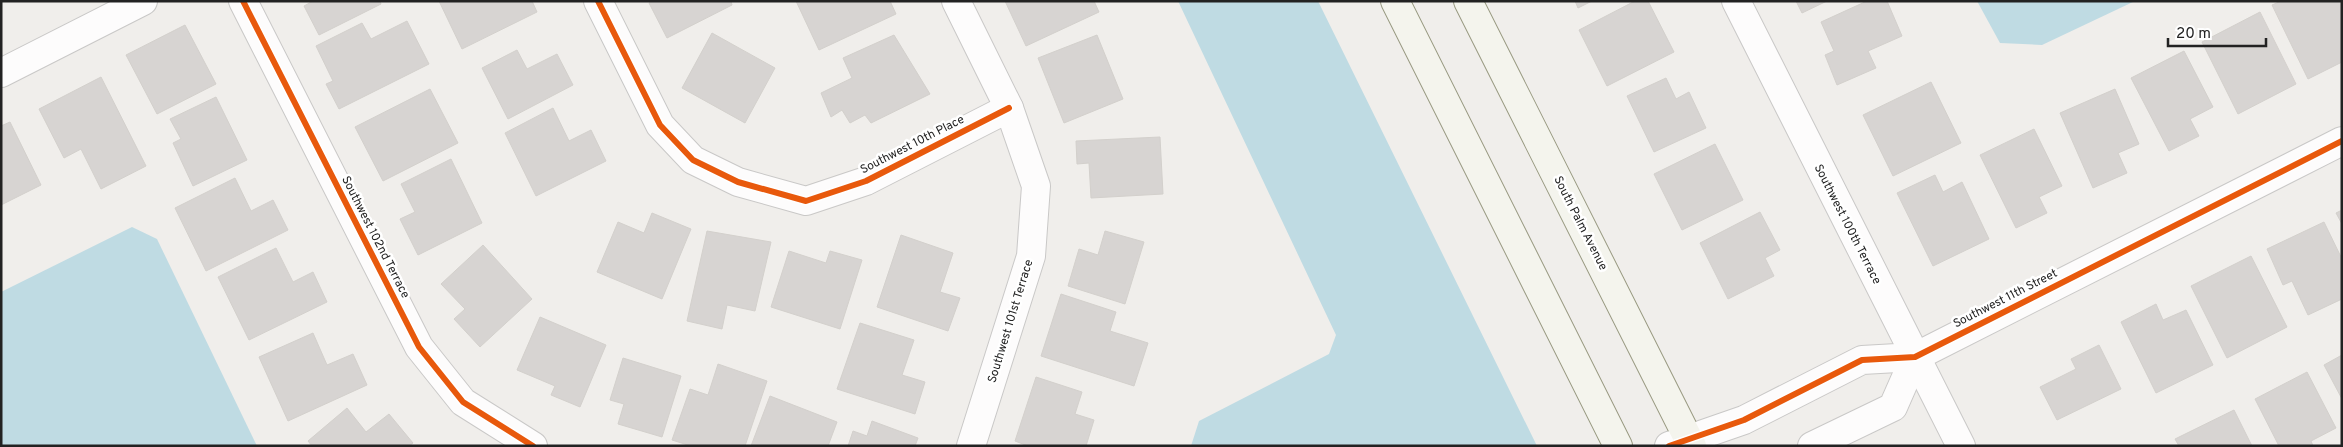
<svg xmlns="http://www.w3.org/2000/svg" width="2343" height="447" font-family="Overpass,sans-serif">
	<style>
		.water { fill: #bfdbe3 }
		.building { fill: #d7d4d2; stroke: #d3d0cc }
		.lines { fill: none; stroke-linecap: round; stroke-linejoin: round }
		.street-casing { stroke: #c9c8c7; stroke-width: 30 }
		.secondary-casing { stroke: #999a82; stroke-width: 30 }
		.street { stroke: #fdfcfc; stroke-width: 28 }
		.secondary { stroke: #f4f4ed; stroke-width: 28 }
		.cycleway-casing { stroke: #fff; stroke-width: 9 }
		.cycleway { stroke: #e8590c; stroke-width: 6 }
		.labels { text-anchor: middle; stroke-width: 5; stroke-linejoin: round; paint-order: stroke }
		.street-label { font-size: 12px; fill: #222; stroke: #fff }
	</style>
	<rect width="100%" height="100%" fill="#f0eeeb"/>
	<g class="water">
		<path d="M1178,1h140l219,445h-346l8,-25 130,-67 7,-19z"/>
		<path d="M1977,1h158l-93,44 -42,-2z"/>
		<path d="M132,227l25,12 100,207h-256v-154z"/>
	</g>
	<g class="building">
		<path d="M313,1h67l1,3 -62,31 -15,-29z"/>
		<path d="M439,1h93l5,11 -75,37z"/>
		<path d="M653,1h78l1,4 -65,33 -18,-35z"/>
		<path d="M796,1h94l6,13 -77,36z"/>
		<path d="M1005,1h89l5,11 -73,34z"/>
		<path d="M1575,1h17l-14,7z"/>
		<path d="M1635,1h13l26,51 -67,34 -28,-56z"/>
		<path d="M1796,1h31l-25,12z"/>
		<path d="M1867,1h20l15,35 -34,15 8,17 -39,17 -12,-30 9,-4 -13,-29z"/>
		<path d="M2281,1h61v61l-34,17 -36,-74z"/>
		<path d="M2260,12l36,72 -58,30 -36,-72z"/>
		<path d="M407,21l22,43 -90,45 -13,-25 7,-3 -17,-35 46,-23 9,16z"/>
		<path d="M185,25l31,59 -59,30 -31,-59z"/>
		<path d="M712,33l63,35 -30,55 -63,-35z"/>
		<path d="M894,35l36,59 -59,29 -6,-8 -15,8 -8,-13 -11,7 -10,-24 31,-15 -9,-20z"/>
		<path d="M1097,35l26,64 -59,24 -26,-65z"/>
		<path d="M517,50l10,19 30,-15 16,31 -65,34 -26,-51z"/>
		<path d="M2184,51l29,56 -23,12 9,17 -30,15 -38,-73z"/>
		<path d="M101,77l45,89 -45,23 -20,-40 -17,9 -25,-49z"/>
		<path d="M1666,78l10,21 13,-7 17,36 -52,24 -27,-56z"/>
		<path d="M1931,82l30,61 -68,33 -30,-61z"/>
		<path d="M430,89l28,54 -75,38 -28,-54z"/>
		<path d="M2115,89l24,55 -21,9 9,20 -34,15 -33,-75z"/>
		<path d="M216,97l31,63 -54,26 -20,-43 8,-4 -11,-20z"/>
		<path d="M553,108l16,33 22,-11 15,31 -70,35 -31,-63z"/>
		<path d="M10,122l31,63 -40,20v-79z"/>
		<path d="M2034,129l28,57 -23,11 8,16 -31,15 -36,-73z"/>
		<path d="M1160,137l3,57 -72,4 -2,-35 -12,1 -1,-23z"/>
		<path d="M1715,144l28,56 -61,30 -28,-56z"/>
		<path d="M451,159l31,64 -64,32 -18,-36 15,-7 -14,-28z"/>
		<path d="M1935,175l8,17 19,-10 27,57 -56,27 -36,-73z"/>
		<path d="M235,178l16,33 22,-11 15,30 -82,41 -31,-63z"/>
		<path d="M2342,210v14l-6,-11z"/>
		<path d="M1760,212l20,38 -15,8 9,18 -46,23 -28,-56z"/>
		<path d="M652,213l39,16 -29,70 -65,-27 21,-50 26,11z"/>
		<path d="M2324,222l18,37v40l-34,16 -16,-34 -9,4 -16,-36z"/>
		<path d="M707,231l64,11 -16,69 -28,-6 -5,24 -35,-8z"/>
		<path d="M1105,231l39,11 -19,62 -57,-18 11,-37 19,6z"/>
		<path d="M901,235l52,18 -13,39 20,6 -12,33 -71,-24z"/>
		<path d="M483,245l49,54 -52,48 -26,-28 11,-10 -24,-25z"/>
		<path d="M276,248l17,34 20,-10 14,30 -78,38 -31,-63z"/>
		<path d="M789,251l37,12 4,-12 32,9 -22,69 -69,-22z"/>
		<path d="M2251,256l36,71 -60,31 -36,-72z"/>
		<path d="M1061,294l55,18 -6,19 38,12 -14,43 -93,-30z"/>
		<path d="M2156,304l7,16 23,-10 27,55 -57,28 -35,-71z"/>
		<path d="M540,317l66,28 -26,62 -29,-12 4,-9 -38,-16z"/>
		<path d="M860,323l54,17 -12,35 23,7 -10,32 -78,-25z"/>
		<path d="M313,333l14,32 26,-11 14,31 -79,36 -29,-64z"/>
		<path d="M2099,345l22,44 -64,31 -17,-33 36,-18 -5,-10z"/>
		<path d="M2342,355v44l-18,-34z"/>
		<path d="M623,358l58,18 -19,61 -44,-13 6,-20 -14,-4z"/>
		<path d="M718,364l49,17 -22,65h-54l-19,-6 18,-51 18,6z"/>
		<path d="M2307,372l29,56 -25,13 2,5h-34l-24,-47z"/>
		<path d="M1036,377l46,15 -7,22 19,6 -8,26h-58l-13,-5z"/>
		<path d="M770,396l67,26 -9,24h-77z"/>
		<path d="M347,408l19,24 23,-18 24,29 -4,3h-97l-4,-5z"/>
		<path d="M2234,410l18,36h-73l-4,-7z"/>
		<path d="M872,421l46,17 -3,8h-67l5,-15 14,5z"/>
	</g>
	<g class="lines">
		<defs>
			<g id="street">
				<path d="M243,1l176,346 44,55 70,44"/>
				<path d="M598,1l62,124 33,35 45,22 68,19 60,-20 143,-73"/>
				<path d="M956,1l53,107 27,78 -5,70 -60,190"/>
				<path d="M1736,1l225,445"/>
				<path d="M1,73l142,-72"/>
				<path d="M1669,446l75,-26 118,-60 53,-3 427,-216"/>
				<path d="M1812,446l81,-39 22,-50"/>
			</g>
			<g id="secondary">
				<path d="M1395,1l223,445"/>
				<path d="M1468,1l224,445"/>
			</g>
		</defs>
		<use href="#street" class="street-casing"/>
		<use href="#secondary" class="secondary-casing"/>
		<use href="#street" class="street"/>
		<use href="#secondary" class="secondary"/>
		<defs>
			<g id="cycleway">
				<path d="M243,1l176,346 44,55 70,44"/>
				<path d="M598,1l62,124 33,35 45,22 68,19 60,-20 143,-73"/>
				<path d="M1669,446l75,-26 118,-60 53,-3 427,-216"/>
			</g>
		</defs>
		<use href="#cycleway" class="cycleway-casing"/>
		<use href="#cycleway" class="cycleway"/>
	</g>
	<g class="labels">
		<g class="street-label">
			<text transform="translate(912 144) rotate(-27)" y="4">Southwest 10th Place</text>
			<text transform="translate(1581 223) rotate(63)" y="4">South Palm Avenue</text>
			<text transform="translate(1848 224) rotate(63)" y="4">Southwest 100th Terrace</text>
			<text transform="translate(376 237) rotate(63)" y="4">Southwest 102nd Terrace</text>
			<text transform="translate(2005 298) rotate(-27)" y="4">Southwest 11th Street</text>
			<text transform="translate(1010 321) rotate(-73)" y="4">Southwest 101st Terrace</text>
		</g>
	</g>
	<rect width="2343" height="447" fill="none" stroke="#222222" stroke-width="5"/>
	<path d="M2168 38v8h98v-8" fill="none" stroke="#222222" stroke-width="2.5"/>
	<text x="2176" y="38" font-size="15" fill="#222222" stroke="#ffffff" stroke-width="4" paint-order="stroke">20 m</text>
</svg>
